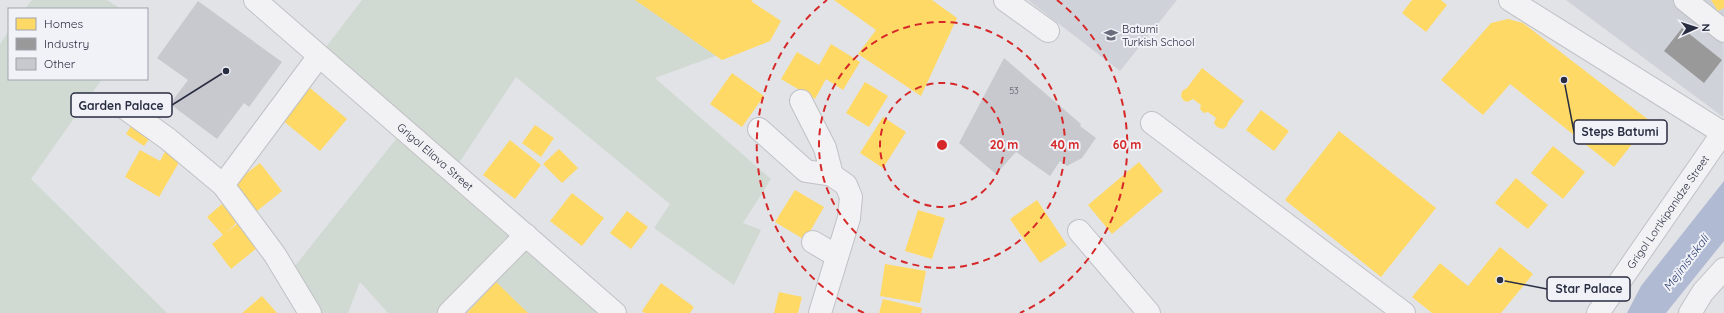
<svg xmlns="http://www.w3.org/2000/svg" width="1724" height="313" font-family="Quicksand,sans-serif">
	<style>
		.built { fill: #d0d2da }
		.green { fill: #d1dad2 }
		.water { fill: #b0bad2 }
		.homes { fill: #ffd966 }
		.industry { fill: #999 }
		.building { fill: #c8c9ce }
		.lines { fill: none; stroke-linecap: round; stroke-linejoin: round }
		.minor-casing { stroke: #c0c1c5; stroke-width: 24 }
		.minor { stroke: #f2f2f4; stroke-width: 22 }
		.ring { fill: none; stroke: #d62828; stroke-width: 2; stroke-dasharray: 7 5 }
		.labels { text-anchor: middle; stroke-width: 4; stroke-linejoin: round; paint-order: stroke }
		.number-label { font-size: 9px; fill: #525666 }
		.poi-label { font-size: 11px; fill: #292d41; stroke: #f0f2f7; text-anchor: start }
		.street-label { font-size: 11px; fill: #292d41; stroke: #f0f2f7 }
		.water-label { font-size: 12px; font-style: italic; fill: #334475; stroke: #f0f2f7 }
		.centre { fill: #d62828; stroke: #f0f2f7; stroke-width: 2 }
		.ring-label { font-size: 12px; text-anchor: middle; font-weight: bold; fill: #d62828; stroke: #f0f2f7; stroke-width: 4; stroke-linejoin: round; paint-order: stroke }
		.leader { fill: none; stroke: #292d41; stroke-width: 1.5 }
		.callout-dot { fill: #292d41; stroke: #f0f2f7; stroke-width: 1.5 }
		.callout { fill: #f0f2f7; stroke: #292d41; stroke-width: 1.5 }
		.callout-label { font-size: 12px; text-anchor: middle; font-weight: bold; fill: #292d41 }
	</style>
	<rect width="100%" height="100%" fill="#e2e3e7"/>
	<g class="built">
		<path d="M1028,0h149l-57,71z"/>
		<path d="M1566,0h158l-1,117z"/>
	</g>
	<g class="green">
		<path d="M32,0h75l14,9h-96z"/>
		<path d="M362,0h284l72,55 -63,23 116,101 -28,44 18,7 -27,55 -80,-57 16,-24 -154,-127 -63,95 162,141h-227l-28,-31 -12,31h-38l-23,-37 117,-147 -85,-73z"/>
		<path d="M9,31v48h93l-71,100 136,134h-167v-269z"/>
	</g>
	<path class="water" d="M1724,181v60l-58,72h-39l14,-27z"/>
	<g class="homes">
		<path d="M635,0h118l-2,1 30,20 -11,20 -48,19z"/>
		<path d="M834,0h98l25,18 -36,78 -63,-42 18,-24z"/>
		<path d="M1412,0h29l6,5 -21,27 -24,-19z"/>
		<path d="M1711,0h13v8l-6,3z"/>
		<path d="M1508,19l15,4 127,98 -36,46 -104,-83 -27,31 -42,-35 50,-57z"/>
		<path d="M831,44l29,18 -17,28 -17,-11 -11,20 -34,-20 16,-27 22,13z"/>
		<path d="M1202,68l42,33 -16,21 -1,4 -4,3 -6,-2 -3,-4 2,-5 -8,-6 -4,1 -4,-4 1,-4 -8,-6 -6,3 -4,-2 -2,-4 1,-5 5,-3z"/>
		<path d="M732,73l32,23 -22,31 -32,-23z"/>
		<path d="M303,82l44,37 -27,32 -44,-36z"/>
		<path d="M865,82l23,14 -19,31 -23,-14z"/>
		<path d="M1261,110l28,21 -15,20 -28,-21z"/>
		<path d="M883,117l23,15 -23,36 -23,-15z"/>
		<path d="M133,123l19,12 -8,11 -18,-12z"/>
		<path d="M535,125l19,13 -13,19 -19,-14z"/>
		<path d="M1339,131l97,77 -55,69 -96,-77z"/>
		<path d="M510,140l31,25 -26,34 -32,-24z"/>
		<path d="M1553,146l32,26 -22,27 -32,-26z"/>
		<path d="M167,148l15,9 -23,40 -34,-20 15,-27 20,11z"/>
		<path d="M559,149l19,19 -16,15 -19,-19z"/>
		<path d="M1139,162l24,29 -51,43 -24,-29z"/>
		<path d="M260,163l22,28 -25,20 -23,-28z"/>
		<path d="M1516,178l32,27 -20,24 -33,-26z"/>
		<path d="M795,190l29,17 -19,33 -30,-18z"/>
		<path d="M572,193l32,25 -22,28 -32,-25z"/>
		<path d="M1037,200l30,45 -27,18 -30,-44z"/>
		<path d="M222,204l15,18 -11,11 17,-14 19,25 -31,25 -19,-25 11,-9 -16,-18z"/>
		<path d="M918,210l27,8 -13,41 -27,-8z"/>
		<path d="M627,211l21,16 -17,22 -21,-16z"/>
		<path d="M1500,247l33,27 -32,39h-69l-20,-16 28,-34 28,23z"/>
		<path d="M885,264l41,7 -6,32 -40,-7z"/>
		<path d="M496,282l32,31h-61z"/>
		<path d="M661,283l33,24 -4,6h-45l-3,-2z"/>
		<path d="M779,292l23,5 -4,16h-24z"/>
		<path d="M262,296l15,17h-35z"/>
		<path d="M883,299l39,9 -1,5h-42z"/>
	</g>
	<path class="industry" d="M1682,28l40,32 -18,23 -40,-32z"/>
	<g class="building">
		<path d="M198,1l84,61 -33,45 -5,-4 -27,36 -47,-35 18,-24 -31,-22z"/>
		<path d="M1004,58l77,66 -1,2 16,12 -14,20 -15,8 -7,-5 -10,15 -34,-24 -20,22 -37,-31z"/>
	</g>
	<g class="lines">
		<defs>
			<g id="minor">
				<path id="s1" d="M255,0l360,313"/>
				<path d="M1005,0l43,31"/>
				<path d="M1510,0l213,133"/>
				<path d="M1685,0l39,31"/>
				<path d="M801,101l24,47 7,27"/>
				<path d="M122,106l46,33 55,46 52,70 35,58"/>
				<path d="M1152,123l252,190"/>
				<path d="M759,129l47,42 26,4 14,10 5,12 -2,21 -29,95"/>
				<path d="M223,185l96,-129"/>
				<path d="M1079,231l70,82"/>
				<path d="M813,242l24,14"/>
				<path d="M449,313l77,-78"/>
				<path id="s2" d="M1598,313l126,-182"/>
				<path d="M1690,313l13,-21 21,-23"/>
			</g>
		</defs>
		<use href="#minor" class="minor-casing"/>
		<use href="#minor" class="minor"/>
	</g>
	<g class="ring">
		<circle cx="942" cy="145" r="62"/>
		<circle cx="942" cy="145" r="123"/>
		<path d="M864 313A185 185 0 0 1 827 0M1057 0A185 185 0 0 1 1020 313"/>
	</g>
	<defs>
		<symbol id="school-bare" viewBox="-9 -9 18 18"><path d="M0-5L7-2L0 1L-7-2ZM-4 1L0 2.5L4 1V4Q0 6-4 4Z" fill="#6a6d7b" stroke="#f0f2f7" stroke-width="2.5" paint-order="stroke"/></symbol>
	</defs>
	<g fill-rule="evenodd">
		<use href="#school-bare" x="1101" y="25" width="20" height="20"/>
	</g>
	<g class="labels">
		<g class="number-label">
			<text x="1014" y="94">53</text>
		</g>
		<g class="poi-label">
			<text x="1122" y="33">Batumi<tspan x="1122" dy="13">Turkish School</tspan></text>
		</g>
		<g class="street-label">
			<text dy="4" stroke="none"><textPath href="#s1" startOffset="239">Grigol Eliava Street</textPath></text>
			<text dy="4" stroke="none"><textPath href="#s2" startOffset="123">Grigol Lortkipanidze Street</textPath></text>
		</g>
		<g class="water-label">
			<text transform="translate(1686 263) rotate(-53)" y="4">Mejinistskali</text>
		</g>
	</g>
	<circle cx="942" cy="145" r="6" class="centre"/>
	<g class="ring-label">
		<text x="1004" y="149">20 m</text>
		<text x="1065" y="149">40 m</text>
		<text x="1127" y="149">60 m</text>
	</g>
	<path class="leader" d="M226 71L172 105M1564 80L1574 132M1500 280L1547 289"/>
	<g class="callout-dot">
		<circle cx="226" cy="71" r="4"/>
		<circle cx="1564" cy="80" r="4"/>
		<circle cx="1500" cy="280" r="4"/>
	</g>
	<g class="callout">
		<rect x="71" y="93" width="101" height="24" rx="4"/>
		<rect x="1574" y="120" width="93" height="24" rx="4"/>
		<rect x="1547" y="277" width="83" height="24" rx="4"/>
	</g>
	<g class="callout-label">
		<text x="121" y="110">Garden Palace</text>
		<text x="1620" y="136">Steps Batumi</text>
		<text x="1589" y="293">Star Palace</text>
	</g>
	<rect x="8" y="8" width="140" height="72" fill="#f0f2f7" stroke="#a0a3ae"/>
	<rect x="16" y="18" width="20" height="12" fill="#ffd966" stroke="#a0a3ae"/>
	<text x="44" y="28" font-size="12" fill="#292d41">Homes</text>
	<rect x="16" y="38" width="20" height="12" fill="#999999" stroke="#a0a3ae"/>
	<text x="44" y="48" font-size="12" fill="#292d41">Industry</text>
	<rect x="16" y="58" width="20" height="12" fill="#c8c9ce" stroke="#a0a3ae"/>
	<text x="44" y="68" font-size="12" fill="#292d41">Other</text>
	<g transform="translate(1696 28) rotate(87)" stroke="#f0f2f7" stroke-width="3" paint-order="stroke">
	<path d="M0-3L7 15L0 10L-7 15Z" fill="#292d41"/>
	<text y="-6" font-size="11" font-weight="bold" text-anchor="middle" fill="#292d41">N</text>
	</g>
</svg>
